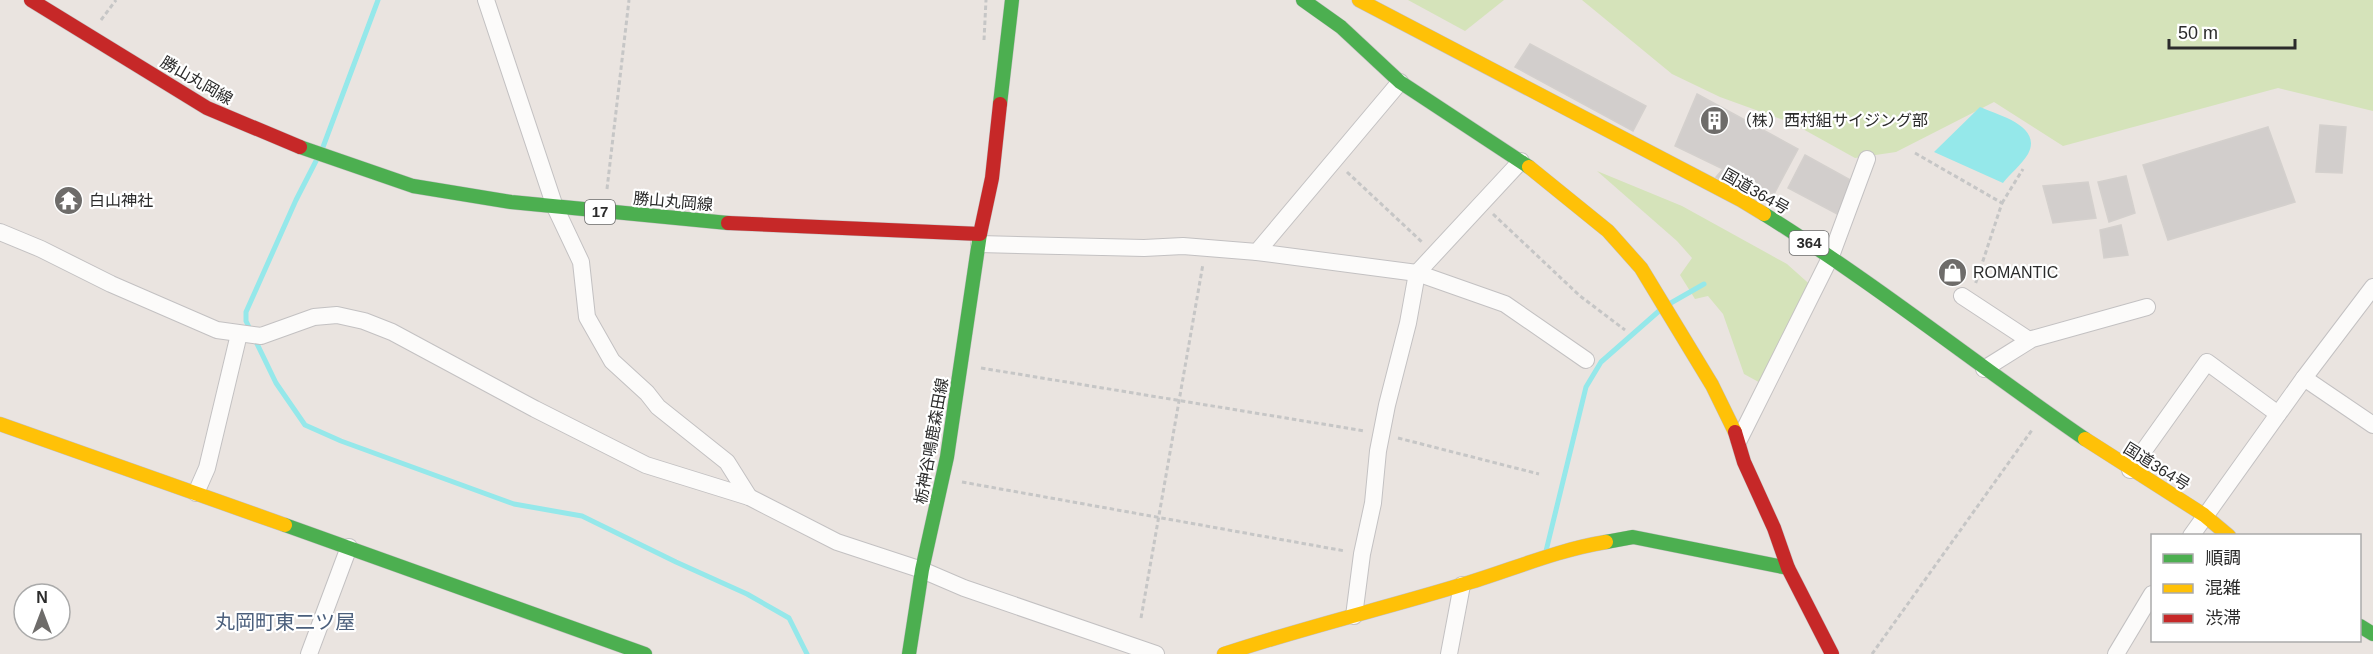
<svg xmlns="http://www.w3.org/2000/svg" width="2373" height="654" font-family="Arial,'Noto Sans JP',sans-serif">
	<style>
		.green { fill: #d5e3ba }
		.water { fill: #95e8ea }
		.lines { fill: none; stroke-linecap: round; stroke-linejoin: round }
		.stream { stroke: #95e8ea; stroke-width: 5 }
		.building { fill: #d2cecc; stroke: #d4d0cd; stroke-width: 1.5 }
		.street-casing { stroke: #c3c1c2; stroke-width: 18 }
		.fast-casing { stroke: #c3c1c2; stroke-width: 15 }
		.slow-casing { stroke: #c3c1c2; stroke-width: 15 }
		.jam-casing { stroke: #c3c1c2; stroke-width: 15 }
		.path { stroke: #c6c6c6; stroke-width: 3; stroke-dasharray: 4.5 3; stroke-linecap: butt }
		.street { stroke: #fcfbfa; stroke-width: 16 }
		.fast { stroke: #4caf50; stroke-width: 14 }
		.slow { stroke: #ffc107; stroke-width: 14 }
		.jam { stroke: #c62828; stroke-width: 14 }
		.labels { text-anchor: middle; stroke-width: 4.5; stroke-linejoin: round; paint-order: stroke }
		.shield { fill: #fff; stroke: #6b6b6b; stroke-width: 1.5 }
		.shield-label { font-size: 15px; font-weight: bold; fill: #2b2b2b }
		.street-label { font-size: 16px; fill: #2b2b2b; stroke: #fff }
		.poi-label { font-size: 16px; fill: #2b2b2b; stroke: #fff; text-anchor: start }
		.quarter-label { font-size: 20px; fill: #4b5f7c; stroke: #fff }
	</style>
	<rect width="100%" height="100%" fill="#eae4e0"/>
	<g class="green">
		<path d="M1408,0h96l-39,31z"/>
		<path d="M1582,0h791v111l-95,-23 -215,58 -69,-44 -98,50 -41,6 -63,-35 -72,-26 -48,-23z"/>
		<path d="M1597,171l85,35 105,58 28,25 -49,97 -22,-12 -21,-60 -15,-18 -13,3 -15,-24 12,-17 -15,-17z"/>
	</g>
	<path class="water" d="M1980,107c18,8 63,19 48,47 -6,10 -18,20 -25,29l-69,-31z"/>
	<g class="lines">
		<g class="stream">
			<path d="M323,147l55,-147"/>
			<path d="M316,161l-20,39 -50,112v9l30,62 29,42 36,16 173,63 68,12 94,46 71,32 42,24 18,36"/>
			<path d="M1669,304l35,-20"/>
			<path d="M1546,551l40,-164 15,-25 58,-51"/>
		</g>
	</g>
	<g class="building">
		<path d="M1530,44l116,62 -13,25 -118,-64z"/>
		<path d="M1697,94l101,55 -24,45 -14,-4 -10,6 -34,-19 7,-8 -48,-23z"/>
		<path d="M2320,125l26,2 -4,46 -26,-1z"/>
		<path d="M2268,127l27,75 -127,38 -25,-75z"/>
		<path d="M1805,155l47,26 -7,37 -57,-30z"/>
		<path d="M2126,176l9,37 -26,9 -11,-40z"/>
		<path d="M2088,182l8,36 -43,5 -10,-37z"/>
		<path d="M2121,225l7,30 -24,3 -4,-28z"/>
	</g>
	<g class="lines">
		<defs>
			<g id="street">
				<path d="M486,0l69,207 26,55 6,55 25,44 35,32 11,14 69,55 22,35"/>
				<path d="M0,232l41,17 70,35 106,46 44,6 53,-19 23,-2 27,6 28,11 143,77 111,56 103,32 88,45 85,28 42,18 192,66"/>
				<path d="M979,244l165,4 39,-2 74,6 143,-170"/>
				<path d="M1257,252l160,21 88,31 81,56"/>
				<path d="M1962,296l67,44"/>
				<path d="M1984,369l48,-30 115,-32"/>
				<path d="M2304,378l69,47"/>
				<path d="M1739,440l92,-184 36,-97"/>
				<path d="M2130,470l77,-108 71,52"/>
				<path d="M196,493l11,-25 32,-134"/>
				<path d="M2191,536l113,-158 69,-91"/>
				<path d="M1354,616l8,-62 11,-51 5,-52 9,-46 21,-82 9,-50 104,-112"/>
				<path d="M309,654l40,-107"/>
				<path d="M1449,654l13,-69"/>
				<path d="M2116,654l36,-60"/>
			</g>
			<g id="fast">
				<path d="M1303,0l38,27 59,55 129,85"/>
				<path d="M1000,104l12,-104"/>
				<path d="M300,147l113,39 98,16 217,21"/>
				<path d="M1764,214c111,69 213,151 321,225"/>
				<path d="M285,525l360,129"/>
				<path d="M1606,542l27,-5 155,31"/>
				<path d="M2360,626l13,8"/>
				<path d="M909,654l13,-84 25,-113 33,-223"/>
			</g>
			<g id="slow">
				<path d="M1359,0l382,200 23,14"/>
				<path d="M1529,167l79,64 33,37 71,117 23,47"/>
				<path d="M0,424l285,101"/>
				<path d="M2085,439l119,76 25,21"/>
				<path d="M1224,654c78,-26 158,-45 237,-69 48,-14 95,-35 145,-43"/>
			</g>
			<g id="jam">
				<path d="M31,0l176,108 93,39"/>
				<path d="M728,223l252,11 12,-56 8,-74"/>
				<path d="M1735,432l9,30 30,66 14,40 44,86"/>
			</g>
		</defs>
		<use href="#street" class="street-casing"/>
		<use href="#fast" class="fast-casing"/>
		<use href="#slow" class="slow-casing"/>
		<use href="#jam" class="jam-casing"/>
		<g class="path">
			<path d="M101,20l15,-20"/>
			<path d="M984,40l2,-40"/>
			<path d="M1915,153l87,50 -27,82"/>
			<path d="M1347,172l76,71"/>
			<path d="M607,189l22,-189"/>
			<path d="M2002,203l21,-34"/>
			<path d="M1493,214l87,82 45,34"/>
			<path d="M981,368l384,63"/>
			<path d="M1398,438l141,36"/>
			<path d="M962,482l383,69"/>
			<path d="M1141,618l62,-354"/>
			<path d="M1872,654l160,-224"/>
		</g>
		<use href="#street" class="street"/>
		<use href="#fast" class="fast"/>
		<use href="#slow" class="slow"/>
		<use href="#jam" class="jam"/>
	</g>
	<defs>
		<symbol id="building-disc" viewBox="-11 -11 22 22"><circle r="9.5" fill="#6e6c6a" stroke="#fff"/><path d="M-4-6H4V6H1V3H-1V6H-4ZM-2.5-4.3h1.7v1.8h-1.7ZM.8-4.3h1.7v1.8H.8ZM-2.5-1h1.7V.8h-1.7ZM.8-1h1.7V.8H.8Z" fill="#fff"/></symbol>
		<symbol id="temple-disc" viewBox="-11 -11 22 22"><circle r="9.5" fill="#6e6c6a" stroke="#fff"/><path d="M0-6L5-2H3V0L6.5 2.5H4V6H1.5V3h-3V6H-4V2.5H-6.5L-3 0V-2H-5Z" fill="#fff"/></symbol>
		<symbol id="shop-disc" viewBox="-11 -11 22 22"><circle r="9.5" fill="#6e6c6a" stroke="#fff"/><path d="M-5-2.5h2.3a2.7 3.5 0 0 1 5.4 0H5L5.5 6h-11ZM-1.5-2.5h3a1.5 2.3 0 0 0-3 0Z" fill="#fff"/></symbol>
	</defs>
	<g fill-rule="evenodd">
		<use href="#building-disc" x="1698" y="104" width="33" height="33"/>
		<use href="#temple-disc" x="52" y="184" width="33" height="33"/>
		<use href="#shop-disc" x="1936" y="256" width="33" height="33"/>
	</g>
	<g class="labels">
		<g class="shield">
			<rect x="585" y="200" width="30" height="24" rx="4.5"/>
			<rect x="1789.5" y="231" width="39" height="24" rx="4.5"/>
		</g>
		<g class="shield-label">
			<text x="600" y="217">17</text>
			<text x="1809" y="248">364</text>
		</g>
		<g class="street-label">
			<text transform="translate(197 80) rotate(30)" y="6">勝山丸岡線</text>
			<text transform="translate(1756 191) rotate(30)" y="6">国道364号</text>
			<text transform="translate(673 201) rotate(5)" y="6">勝山丸岡線</text>
			<text transform="translate(931 441) rotate(-80)" y="6">栃神谷鳴鹿森田線</text>
			<text transform="translate(2157 466) rotate(32)" y="6">国道364号</text>
		</g>
		<g class="poi-label">
			<text x="1736" y="126">（株）西村組サイジング部</text>
			<text x="89" y="206">白山神社</text>
			<text x="1973" y="278">ROMANTIC</text>
		</g>
		<g class="quarter-label">
			<text x="285" y="629">丸岡町東二ツ屋</text>
		</g>
	</g>
	<rect x="2151" y="534" width="210" height="108" fill="#ffffff" stroke="#aaaaaa" stroke-width="1.5"/>
	<rect x="2163" y="554" width="30" height="9" fill="#4caf50" stroke="#aaaaaa" stroke-width="1.5"/>
	<text x="2205" y="564" font-size="18" fill="#2b2b2b">順調</text>
	<rect x="2163" y="584" width="30" height="9" fill="#ffc107" stroke="#aaaaaa" stroke-width="1.5"/>
	<text x="2205" y="594" font-size="18" fill="#2b2b2b">混雑</text>
	<rect x="2163" y="614" width="30" height="9" fill="#c62828" stroke="#aaaaaa" stroke-width="1.5"/>
	<text x="2205" y="624" font-size="18" fill="#2b2b2b">渋滞</text>
	<g transform="translate(42 612)"><circle r="28" fill="#ffffff" stroke="#aaaaaa" stroke-width="1.5"/>
	<path d="M0-4.5L10 22L0 15L-10 22Z" fill="#6e6c6a"/>
	<text y="-9" font-size="16" font-weight="bold" text-anchor="middle" fill="#2b2b2b">N</text>
	</g>
	<path d="M2169 39v9h126v-9" fill="none" stroke="#2b2b2b" stroke-width="3"/>
	<text x="2178" y="39" font-size="18" fill="#2b2b2b" stroke="#ffffff" stroke-width="4.5" paint-order="stroke">50 m</text>
</svg>
